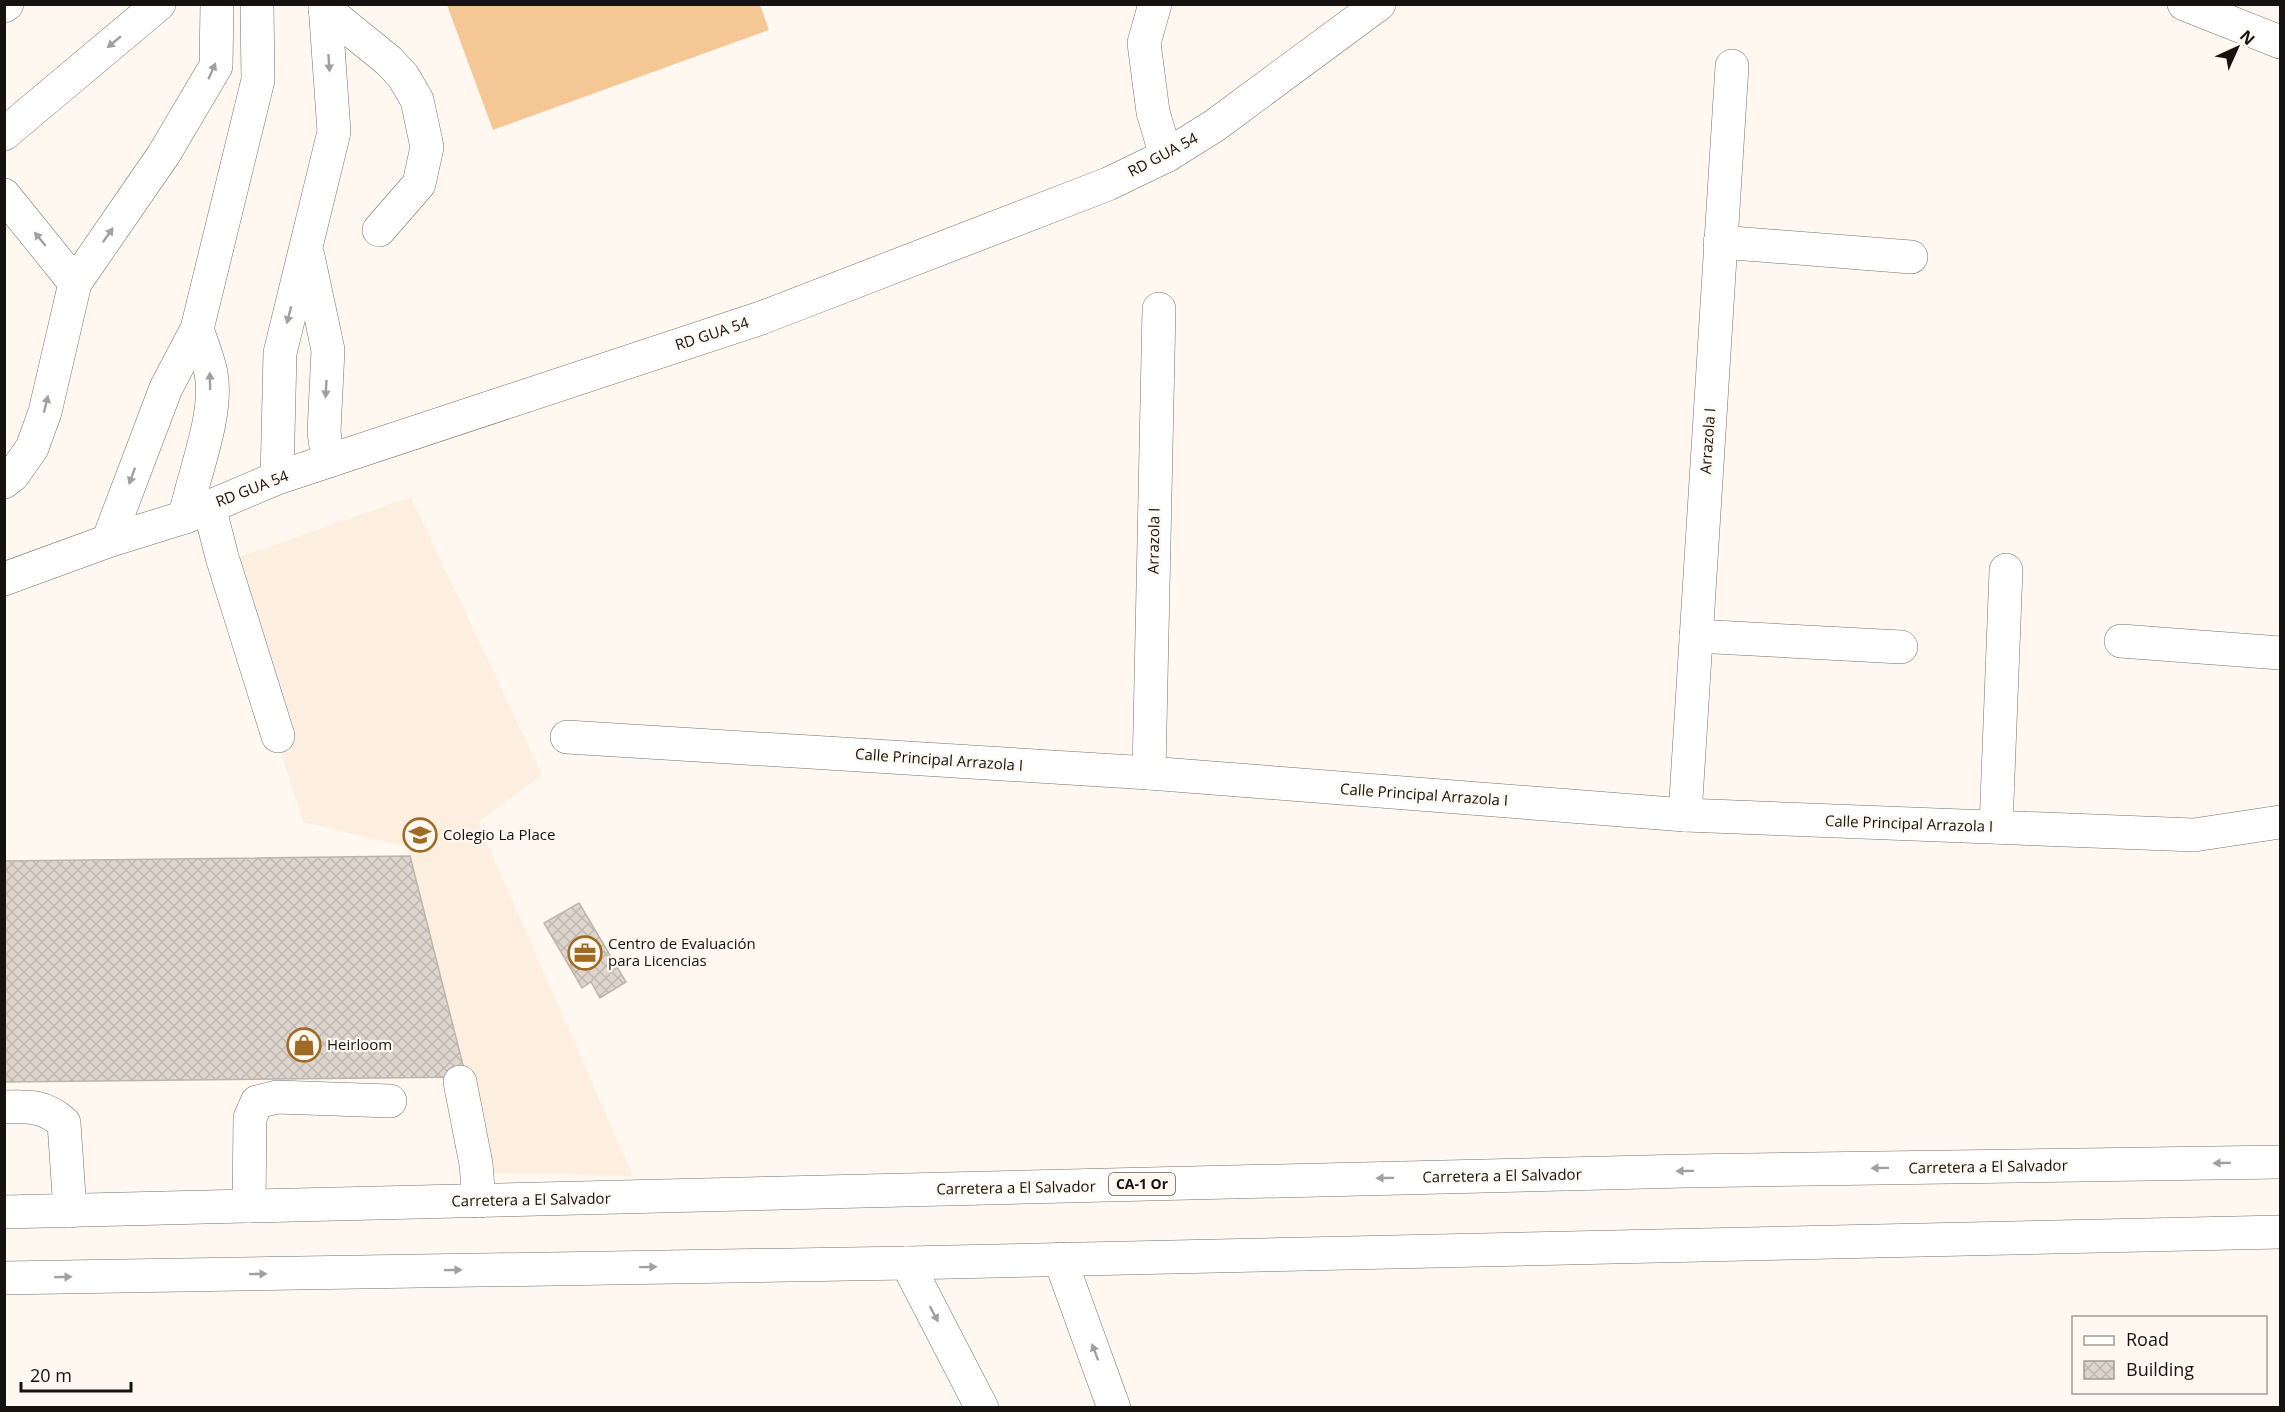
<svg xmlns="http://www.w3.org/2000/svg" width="2285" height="1412" font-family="'Open Sans',sans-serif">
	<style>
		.built { fill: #fdefe0 }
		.grass { fill: #f5c794 }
		.building { fill: url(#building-cross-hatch); stroke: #bdb5ad; stroke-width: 1.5 }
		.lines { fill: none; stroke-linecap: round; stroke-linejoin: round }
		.minor-casing { stroke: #777069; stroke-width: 34 }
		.major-casing { stroke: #777069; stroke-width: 34 }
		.highway-casing { stroke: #777069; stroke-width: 34 }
		.minor { stroke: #fff; stroke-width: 33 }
		.major { stroke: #fff; stroke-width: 33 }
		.highway { stroke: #fff; stroke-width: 33 }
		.oneway { fill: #a1a09f }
		.labels { text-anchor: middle; stroke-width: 4.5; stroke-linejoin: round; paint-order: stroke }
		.shield { fill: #fef8f1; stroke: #5b5753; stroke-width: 1.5 }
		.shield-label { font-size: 14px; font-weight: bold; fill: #15120f }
		.street-label { font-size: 15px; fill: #15120f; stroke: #fef8f1 }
		.poi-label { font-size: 15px; fill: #15120f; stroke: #fef8f1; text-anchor: start }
	</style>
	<defs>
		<pattern id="building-cross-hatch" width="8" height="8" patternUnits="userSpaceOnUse" patternTransform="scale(1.5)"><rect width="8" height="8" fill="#ded6ce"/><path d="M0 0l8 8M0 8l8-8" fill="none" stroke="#beb7b0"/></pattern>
	</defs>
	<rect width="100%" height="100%" fill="#fef8f1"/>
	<path class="built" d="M411,497l131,278 -64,47 155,354 -144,-3 -81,-326 -105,-25 -83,-258z"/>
	<path class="grass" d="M447,5h313l9,25 -276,100z"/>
	<g class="building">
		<path d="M410,856l56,221 -462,5v-221z"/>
		<path d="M579,903l47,79 -26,16 -9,-16 -9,6 -38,-65z"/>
	</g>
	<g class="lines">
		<defs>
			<g id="minor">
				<path d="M1155,4l-11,39 9,69 13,44"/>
				<path d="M4,6l3,-2"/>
				<path d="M325,9l64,52 14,15 14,24 10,47 -8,37 -40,46"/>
				<path d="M4,134l155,-130"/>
				<path d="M4,195l71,88"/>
				<path d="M1720,242l191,15"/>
				<path d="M308,256l20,94 -4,82 4,29"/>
				<path d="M277,478l3,-125 54,-221 -9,-128"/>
				<path d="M4,482l9,-7 19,-27 13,-36 30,-129 89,-129 52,-88 1,-62"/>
				<path d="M209,506l13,51 56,179"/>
				<path d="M185,517c8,-42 34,-102 26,-144 -3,-15 -9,-29 -14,-44"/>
				<path d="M108,541l58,-153 31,-59 61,-249 -1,-76"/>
				<path d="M1696,636l205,11"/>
				<path d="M2121,641l159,12"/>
				<path d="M567,737l582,36 536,42 509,20 86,-13"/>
				<path d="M1149,773l10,-464"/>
				<path d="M1685,815l47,-749"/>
				<path d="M1996,827l10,-257"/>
				<path d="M460,1082l16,82 3,37"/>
				<path d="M4,1107c26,-1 41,-1 60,16l6,88"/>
				<path d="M249,1206l1,-88 7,-16 20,-5 113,4"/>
				<path d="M1060,1259l54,149"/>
				<path d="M907,1263l75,145"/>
			</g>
			<g id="major">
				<path d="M2184,4l96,38"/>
				<path d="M4,579l104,-38 77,-24 92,-39 484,-160 347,-134 58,-28 48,-30 165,-122"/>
			</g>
			<g id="highway">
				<path d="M4,1212l1682,-41 594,-9"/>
				<path d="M4,1278l903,-15 1373,-31"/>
			</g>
		</defs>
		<use href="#minor" class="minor-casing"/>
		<use href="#major" class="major-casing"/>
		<use href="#highway" class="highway-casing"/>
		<use href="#minor" class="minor"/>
		<use href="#major" class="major"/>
		<use href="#highway" class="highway"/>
	</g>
	<defs><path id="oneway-solid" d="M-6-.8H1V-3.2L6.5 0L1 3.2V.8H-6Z" transform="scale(1.5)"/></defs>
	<g class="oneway">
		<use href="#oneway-solid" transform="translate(114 42) rotate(140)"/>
		<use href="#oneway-solid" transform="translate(329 63) rotate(86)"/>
		<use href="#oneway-solid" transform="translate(212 71) rotate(-66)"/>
		<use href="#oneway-solid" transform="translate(108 235) rotate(-55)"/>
		<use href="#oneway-solid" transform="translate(40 239) rotate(-129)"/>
		<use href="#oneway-solid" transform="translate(289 315) rotate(104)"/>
		<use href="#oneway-solid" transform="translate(210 381) rotate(-91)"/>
		<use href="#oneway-solid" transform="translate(326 389) rotate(93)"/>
		<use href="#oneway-solid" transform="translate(46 404) rotate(-76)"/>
		<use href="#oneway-solid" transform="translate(132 476) rotate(110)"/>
		<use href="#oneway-solid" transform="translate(2222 1163) rotate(179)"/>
		<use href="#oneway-solid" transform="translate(1880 1168) rotate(179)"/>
		<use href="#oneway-solid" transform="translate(1685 1171) rotate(179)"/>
		<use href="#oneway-solid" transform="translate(1385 1178) rotate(179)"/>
		<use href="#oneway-solid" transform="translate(648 1267) rotate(-1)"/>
		<use href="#oneway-solid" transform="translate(453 1270) rotate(-1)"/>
		<use href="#oneway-solid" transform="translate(258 1274) rotate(-1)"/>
		<use href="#oneway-solid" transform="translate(63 1277) rotate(-1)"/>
		<use href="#oneway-solid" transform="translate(934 1314) rotate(62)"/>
		<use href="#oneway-solid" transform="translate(1095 1352) rotate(-111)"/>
	</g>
	<defs>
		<symbol id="school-ring" viewBox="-11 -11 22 22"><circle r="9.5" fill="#fef8f1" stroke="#9f6a23" stroke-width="1.5"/><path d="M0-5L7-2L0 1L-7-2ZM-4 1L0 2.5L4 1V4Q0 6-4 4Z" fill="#9f6a23"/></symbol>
		<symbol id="office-ring" viewBox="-11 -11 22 22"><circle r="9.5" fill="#fef8f1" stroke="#9f6a23" stroke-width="1.5"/><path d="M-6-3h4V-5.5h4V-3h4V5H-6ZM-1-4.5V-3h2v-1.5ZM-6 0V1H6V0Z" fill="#9f6a23"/></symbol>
		<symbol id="shop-ring" viewBox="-11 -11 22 22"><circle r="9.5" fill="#fef8f1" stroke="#9f6a23" stroke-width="1.5"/><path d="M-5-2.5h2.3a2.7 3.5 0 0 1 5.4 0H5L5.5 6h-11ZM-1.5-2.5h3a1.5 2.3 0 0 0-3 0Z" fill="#9f6a23"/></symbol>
	</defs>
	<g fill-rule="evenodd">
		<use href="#school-ring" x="401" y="816" width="38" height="38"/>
		<use href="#office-ring" x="566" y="934" width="38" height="38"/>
		<use href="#shop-ring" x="285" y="1026" width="38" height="38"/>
	</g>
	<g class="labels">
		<rect class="shield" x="1109" y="1173" width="66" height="22" rx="4.5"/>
		<g class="shield-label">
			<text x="1142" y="1189">CA-1 Or</text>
		</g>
		<g class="street-label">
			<text transform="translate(1163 155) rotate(-28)" y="5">RD GUA 54</text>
			<text transform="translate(712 334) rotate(-18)" y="5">RD GUA 54</text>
			<text transform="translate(1708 441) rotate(-86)" y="5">Arrazola I</text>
			<text transform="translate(252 489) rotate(-21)" y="5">RD GUA 54</text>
			<text transform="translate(1154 541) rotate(-89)" y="5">Arrazola I</text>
			<text transform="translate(939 760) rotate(4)" y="5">Calle Principal Arrazola I</text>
			<text transform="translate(1424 795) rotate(4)" y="5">Calle Principal Arrazola I</text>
			<text transform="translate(1909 824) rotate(2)" y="5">Calle Principal Arrazola I</text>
			<text transform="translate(1988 1167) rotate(-1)" y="5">Carretera a El Salvador</text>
			<text transform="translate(1502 1176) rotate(-1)" y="5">Carretera a El Salvador</text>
			<text transform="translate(1016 1188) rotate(-1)" y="5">Carretera a El Salvador</text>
			<text transform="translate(531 1200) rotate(-1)" y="5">Carretera a El Salvador</text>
		</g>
		<g class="poi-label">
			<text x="443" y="840">Colegio La Place</text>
			<text x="608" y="949">Centro de Evaluación<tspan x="608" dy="17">para Licencias</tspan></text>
			<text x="327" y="1050">Heirloom</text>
		</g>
	</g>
	<rect width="2285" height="1412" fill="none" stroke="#15120f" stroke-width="12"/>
	<rect x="2072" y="1316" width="195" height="78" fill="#fef8f1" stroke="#a19c97" stroke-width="1.5"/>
	<rect x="2084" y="1336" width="30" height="9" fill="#ffffff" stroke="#a19c97" stroke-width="1.5"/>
	<text x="2126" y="1346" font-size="18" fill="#15120f">Road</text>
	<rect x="2084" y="1361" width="30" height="18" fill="url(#building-cross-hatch)" stroke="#a19c97" stroke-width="1.5"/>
	<text x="2126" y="1376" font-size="18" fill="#15120f">Building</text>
	<g transform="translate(2237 48) rotate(45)" stroke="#fef8f1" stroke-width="4.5" paint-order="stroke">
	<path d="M0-4.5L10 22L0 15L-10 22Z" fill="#15120f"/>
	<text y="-9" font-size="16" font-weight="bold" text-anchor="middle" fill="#15120f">N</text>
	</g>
	<path d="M21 1382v9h110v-9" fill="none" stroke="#15120f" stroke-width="3"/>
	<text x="30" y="1382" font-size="18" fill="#15120f" stroke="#fef8f1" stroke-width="4.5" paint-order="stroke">20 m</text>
</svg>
